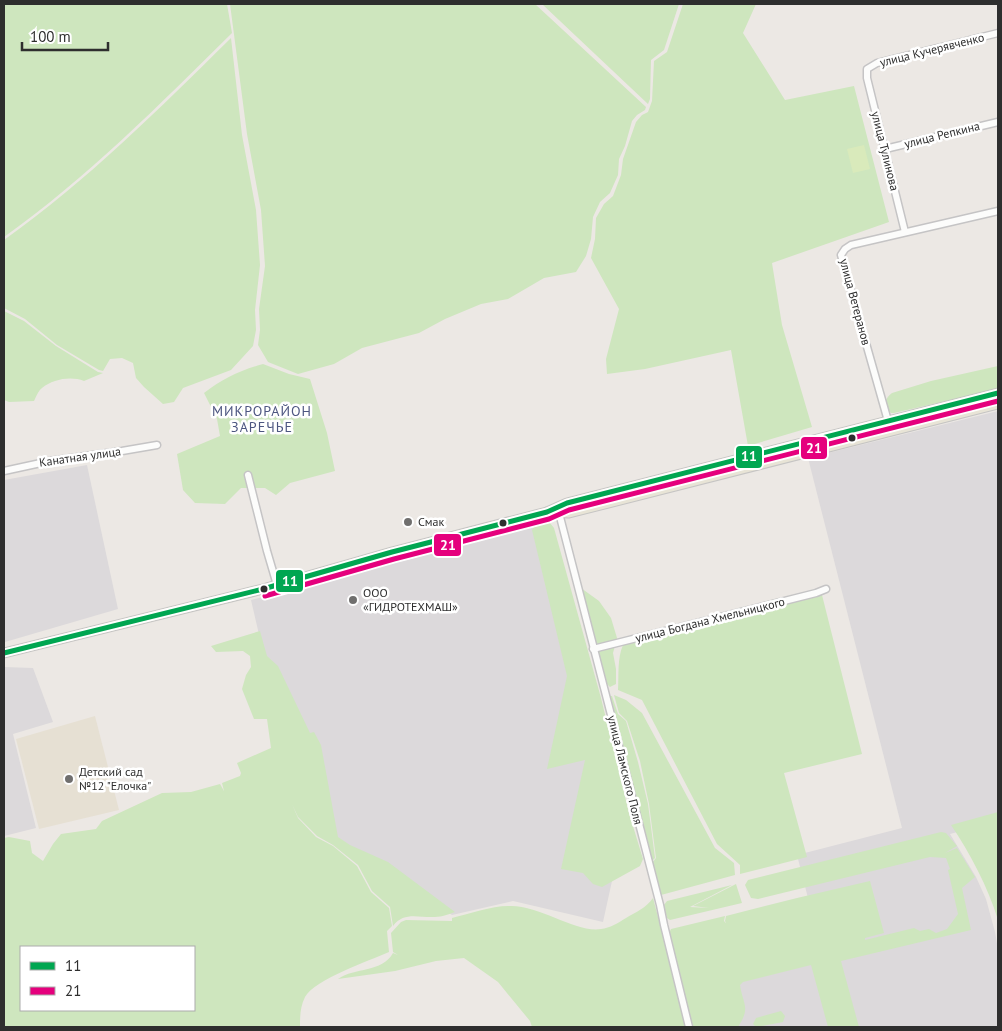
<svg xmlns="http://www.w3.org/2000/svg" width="1002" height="1031" font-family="'PT Sans',sans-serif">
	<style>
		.industrial { fill: #dcd9db }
		.education { fill: #e6e0d3 }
		.green { fill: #cee6be; fill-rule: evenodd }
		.pitch { fill: #d9eabb }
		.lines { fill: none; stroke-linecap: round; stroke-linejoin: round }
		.minor-casing { stroke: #c5c4c5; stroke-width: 9 }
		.major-casing { stroke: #c6c5c4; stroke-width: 11 }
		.minor { stroke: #fcfcfb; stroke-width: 6 }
		.major { stroke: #e8e4d6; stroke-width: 9 }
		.bus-1-casing { stroke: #fff; stroke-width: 9 }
		.bus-2-casing { stroke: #fff; stroke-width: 9 }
		.bus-1 { stroke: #00a651; stroke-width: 5 }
		.bus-2 { stroke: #e5007d; stroke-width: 5 }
		.bus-dot { fill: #2e2e2e; stroke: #fff; stroke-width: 2 }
		.poi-dot { fill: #706f6e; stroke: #fff; stroke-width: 2 }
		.labels { text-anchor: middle; stroke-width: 5; stroke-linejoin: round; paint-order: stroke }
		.street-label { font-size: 12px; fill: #2e2e2e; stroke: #fff }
		.poi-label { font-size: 12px; fill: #2e2e2e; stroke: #fff; text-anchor: start }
		.neighbourhood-label { font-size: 14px; letter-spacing: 1px; fill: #4d5680; stroke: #fff }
		.line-badge { stroke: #fff; stroke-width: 2 }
		.badge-label { font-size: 14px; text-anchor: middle; font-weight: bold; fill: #fff }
	</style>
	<rect width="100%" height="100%" fill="#ece8e4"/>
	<g class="industrial">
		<path d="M998,411v410l-48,13 26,43 10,22 9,33 3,17v78h-157l-44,-172 105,-27 -94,-370z"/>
		<path d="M87,465l31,144 -113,33 -1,-162z"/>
		<path d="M533,527l37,153 42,201 -9,41 -90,-21 -61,14 -59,-44 -57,-32 -20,-94 -52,-89 -13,-56z"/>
		<path d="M4,667l29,1 20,54 -40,12 23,94 -32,8z"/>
		<path d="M806,907l32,120h-143z"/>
	</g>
	<path class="education" d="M95,716l24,94 -80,19 -23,-90z"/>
	<g class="green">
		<path d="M4,4h223l5,29c-73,72 -145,145 -228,204z"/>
		<path d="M230,4h305l111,103 -1,3 -8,5 -5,6 -7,25 -6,13 -1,16 -8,18 -10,9 -7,15 -2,22 -5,17 -10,16 -32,6 -36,21 -27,5 -36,15 -26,14 -57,15 -28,16 -36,10 -30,-12 -10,-17 2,-15 -1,-21 6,-43 -4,-56 -14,-76z"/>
		<path d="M542,4h137l-15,46 -13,10 -1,39 -2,5z"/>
		<path d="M683,4h73l-13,29 42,67 69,-14 35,136 -117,41 10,62 30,102 -64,19 -17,-96 -86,19 -38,5 -1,-15 13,-50 -28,-51 4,-19 1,-21 8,-14 9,-8 8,-21 2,-16 13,-37 6,-7 6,-3 4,-11 2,-40 13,-9z"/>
		<path d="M231,38l11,97 14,75 4,55 -5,45 1,20 -3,16 -22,24 -48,18 -9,14 -11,2 -19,-17 -8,-9 -3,-15 -11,-5 -12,1 -7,12 -4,-1 -42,-25 -32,-26 -21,-11v-68c83,-59 155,-131 227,-202z"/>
		<path d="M4,311l20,10 32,25 42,26 5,1 -19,8c-13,-5 -31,-2 -42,7 -4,3 -6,9 -8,13l-25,1 -5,-2z"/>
		<path d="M263,364l26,10 21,5 17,54 8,38 -45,12 -14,12 -11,-7h-24l-16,16 -30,-1 -12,-13 -6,-36 43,-18 -3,-17 -13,-26c18,-14 37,-23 59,-29z"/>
		<path d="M998,366v23c-35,8 -69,16 -104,24h-3c-7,-8 -7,-14 1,-20l39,-12z"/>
		<path d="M998,397v3l-101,26 -1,-1 3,-3z"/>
		<path d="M777,453l2,3 -213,54 -1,-2 7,-4z"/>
		<path d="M550,523l4,5 47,170 28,115 14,46 -3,7 -38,21 -9,-3 -10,-11 -22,-4 24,-109 -38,9 20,-93 -35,-146 3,-5z"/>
		<path d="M581,588l18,13 12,17 6,20 -4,15 3,16v15l-6,3 -5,-5z"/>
		<path d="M822,595l40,159 -78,19 23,84 -67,17v-9l-23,-21 -75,-144 -24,-10c1,-15 -1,-31 5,-45z"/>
		<path d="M260,631l7,25 11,10 32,67 4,-1 7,13 17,92 12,8 38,17 67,50c-6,2 -13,5 -20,5 -16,1 -31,-6 -42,9l-3,-19 -18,-16 -14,-26 -25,-20 -16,-9 -19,-19 -6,-13 6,14 18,19 17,9 24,20 14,26 18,16 3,18 -5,5 2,21c-20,9 -74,27 -84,45 -5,10 -5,20 -5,30h-296v-189l5,-1 21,4 2,12 11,8 10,-17 8,-10 35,-5 6,-8 60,-28 29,-1 29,-8 4,7 -2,-8 18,-7 1,-3 -4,-10 34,-15 -4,-29h-13l-12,-30 4,-14 5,-8 -1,-11 -7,-5 -27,1 -5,-6zM21,947h173v63h-173z"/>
		<path d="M614,695l12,5 16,13 73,135 19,15 1,12 -74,20 -9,-32 4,-5 -7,-54 -9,-43 -13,-40 -8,-8z"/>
		<path d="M610,696h2l6,18 8,7 12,41 10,42 7,54 -4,4 -42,-163z"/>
		<path d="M998,812v108c-10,-33 -28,-67 -47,-95z"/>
		<path d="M941,832l5,1 11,13 -12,7 12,-5 18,29 -13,11 9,42 -130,31 18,66h-31l-17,-62 -68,17 -3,3c3,20 11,22 -2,42h-45l-24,-94 2,-4 54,-13 -1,5 2,2 -1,-2 1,-5 71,-18 73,-17 14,52 -19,5v2l49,-12 6,3 9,-2 7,4 11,-4 11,-15 -10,-44 2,-1 -4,-11 -16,-1 -172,42 -7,-1 -6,-13 3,-5z"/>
		<path d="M736,884l6,19 -72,17 -3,-2 -3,-13 3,-4 65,-16 -42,22 19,1 -16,-2z"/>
		<path d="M653,898l34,129h-155l-2,-6 -32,-39 -34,-24 -28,3 -41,10 -57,8c17,-12 44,-6 55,-26l5,2 -5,-3 -2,-19 10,-11 5,-2 46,1v-3c16,-4 40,-12 56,-12 31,-2 67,27 93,23 9,-1 17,-6 25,-11 10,-6 20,-10 27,-20z"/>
		<path d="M781,1011l4,5 -2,6 -27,5 -3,-3 3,-6z"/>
	</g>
	<path class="pitch" d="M864,145l6,24 -17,4 -6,-24z"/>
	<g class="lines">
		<defs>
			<g id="minor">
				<path d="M885,149l113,-27"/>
				<path d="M905,232l-38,-154v-9l10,-6 121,-30"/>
				<path d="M888,421l-47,-166 4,-6 6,-4 147,-34"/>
				<path d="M4,471l46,-10 72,-10 35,-6"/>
				<path d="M248,475l19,76 10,34"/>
				<path d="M559,513l101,392 4,20 25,102"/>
				<path d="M593,649l223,-56 10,-4"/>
			</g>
			<g id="major">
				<path d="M547,512l22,1 429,-109"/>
				<path d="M4,653l259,-64 129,-37 155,-40 20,-9 431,-110"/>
			</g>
		</defs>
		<use href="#minor" class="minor-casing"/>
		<use href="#major" class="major-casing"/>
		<use href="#minor" class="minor"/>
		<use href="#major" class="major"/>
		<defs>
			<path id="bus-1" d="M4,653l259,-64 129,-37 155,-40 20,-9 431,-110"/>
			<path id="bus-2" d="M265,596l129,-37 155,-40 20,-9 429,-109"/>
		</defs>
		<use href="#bus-1" class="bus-1-casing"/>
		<use href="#bus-2" class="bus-2-casing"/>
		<use href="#bus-1" class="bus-1"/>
		<use href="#bus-2" class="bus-2"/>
	</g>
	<g class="bus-dot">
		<circle cx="852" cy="438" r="4.5"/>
		<circle cx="503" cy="523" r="4.5"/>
		<circle cx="264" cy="589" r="4.5"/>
	</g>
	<g class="poi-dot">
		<circle cx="408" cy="522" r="5"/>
		<circle cx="353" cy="600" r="5"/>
		<circle cx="69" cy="779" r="5"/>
	</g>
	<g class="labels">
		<g class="street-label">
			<text transform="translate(932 50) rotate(-14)" y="4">улица Кучерявченко</text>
			<text transform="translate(942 135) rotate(-14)" y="4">улица Репкина</text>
			<text transform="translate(885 151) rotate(76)" y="4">улица Тулинова</text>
			<text transform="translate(855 302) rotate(75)" y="4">улица Ветеранов</text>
			<text transform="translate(80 457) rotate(-8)" y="4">Канатная улица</text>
			<text transform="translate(710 620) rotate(-14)" y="4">улица Богдана Хмельницкого</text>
			<text transform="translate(625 770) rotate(76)" y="4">улица Ламского Поля</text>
		</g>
		<g class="poi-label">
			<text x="418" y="526">Смак</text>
			<text x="363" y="597">ООО<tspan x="363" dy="14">«ГИДРОТЕХМАШ»</tspan></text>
			<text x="79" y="776">Детский сад<tspan x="79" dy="14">№12 "Елочка"</tspan></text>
		</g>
		<g class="neighbourhood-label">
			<text x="262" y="416">МИКРОРАЙОН<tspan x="262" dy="16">ЗАРЕЧЬЕ</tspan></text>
		</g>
	</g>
	<g class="line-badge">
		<rect x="800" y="436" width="28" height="24" rx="5" fill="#e5007d"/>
		<rect x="735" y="445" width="28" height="24" rx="5" fill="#00a651"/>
		<rect x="433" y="533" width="29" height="24" rx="5" fill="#e5007d"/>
		<rect x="275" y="569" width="29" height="24" rx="5" fill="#00a651"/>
	</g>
	<g class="badge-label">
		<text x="814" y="453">21</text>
		<text x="749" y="461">11</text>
		<text x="448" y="550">21</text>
		<text x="290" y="586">11</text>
	</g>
	<rect width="1002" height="1031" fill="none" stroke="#2e2e2e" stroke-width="10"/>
	<rect x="20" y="946" width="175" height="65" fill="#ffffff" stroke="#ababab"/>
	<rect x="30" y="962" width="25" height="8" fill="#00a651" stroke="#ababab"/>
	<text x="65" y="971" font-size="15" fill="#2e2e2e">11</text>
	<rect x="30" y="987" width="25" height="8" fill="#e5007d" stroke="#ababab"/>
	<text x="65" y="996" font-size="15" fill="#2e2e2e">21</text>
	<path d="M22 42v8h86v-8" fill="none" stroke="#2e2e2e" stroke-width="2.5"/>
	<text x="30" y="42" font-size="15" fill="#2e2e2e" stroke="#ffffff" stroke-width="4" paint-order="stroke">100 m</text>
</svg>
